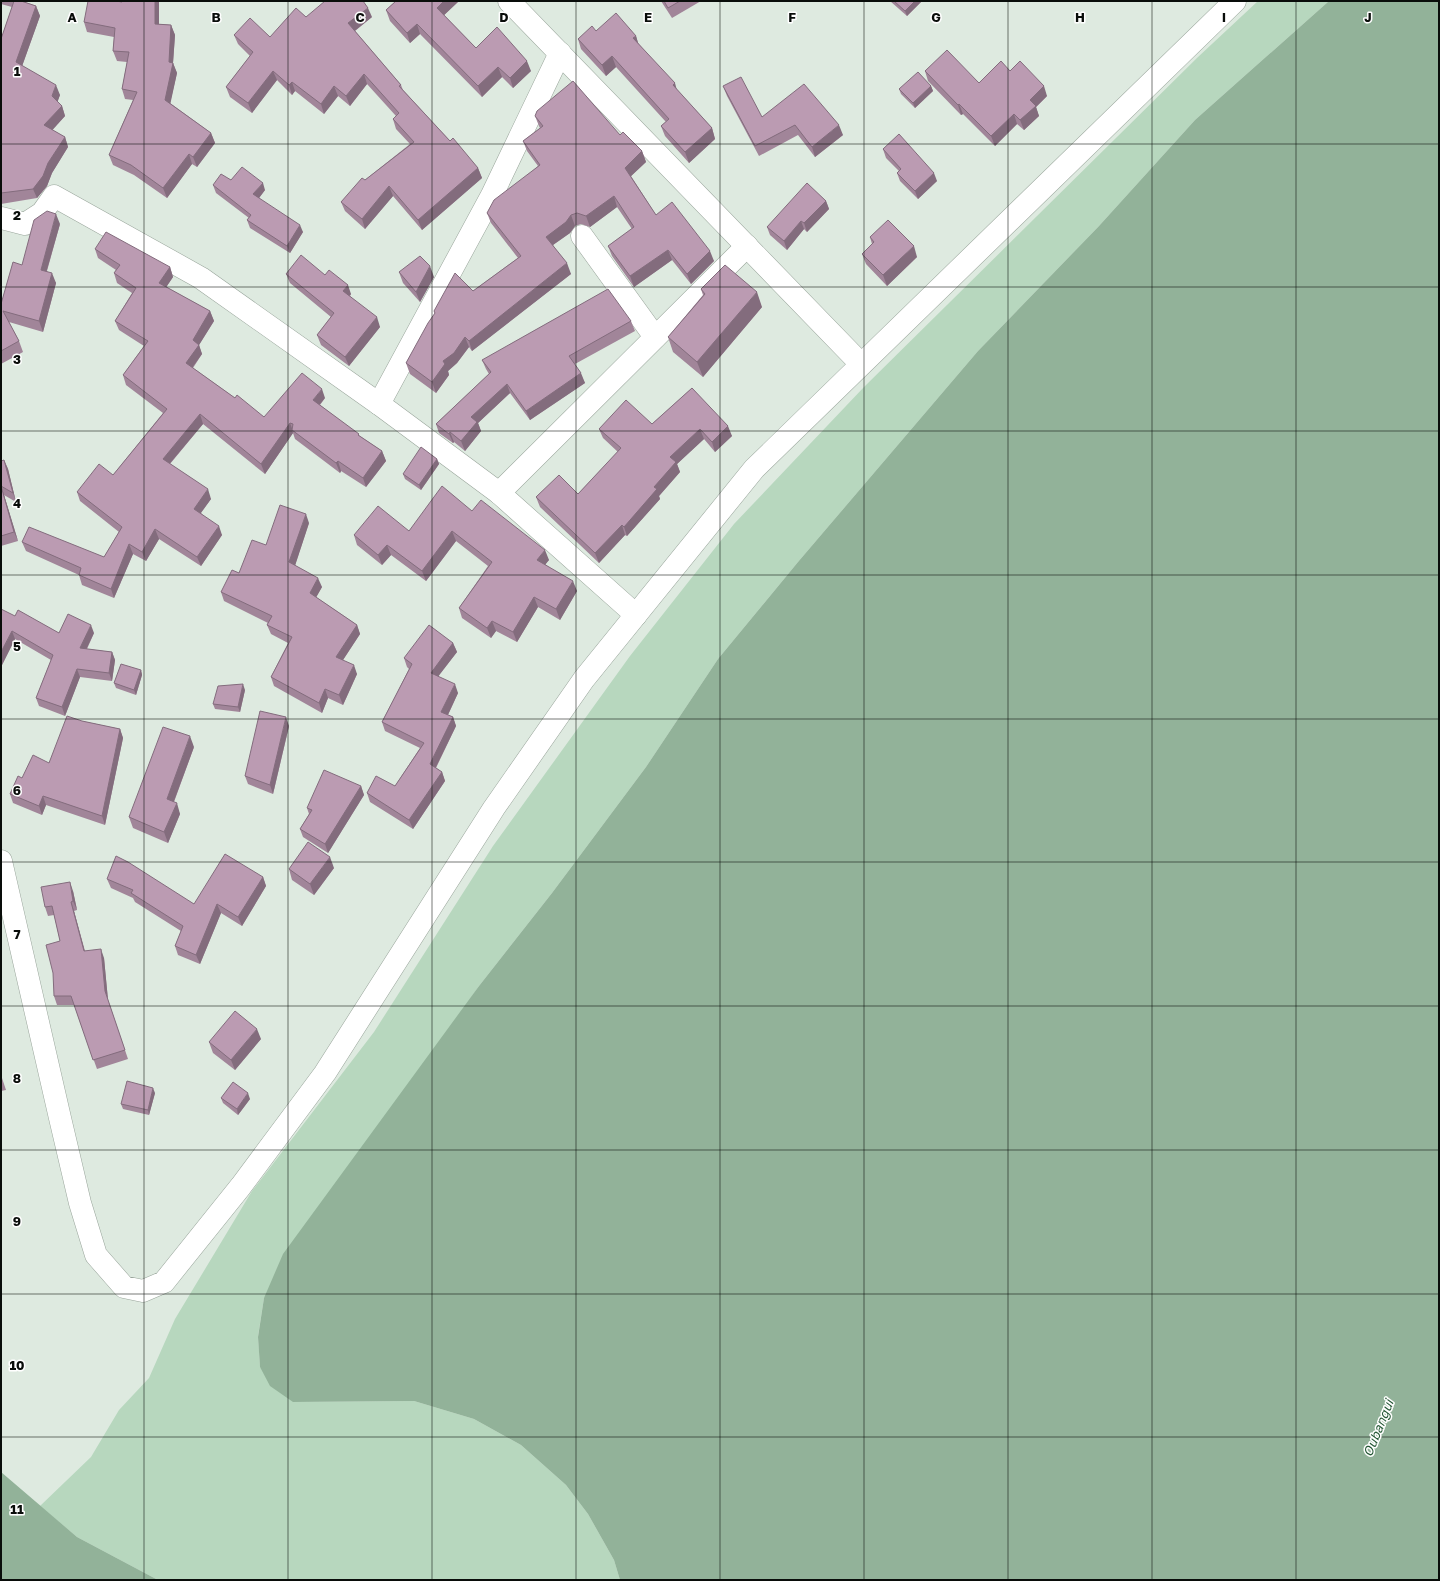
<svg xmlns="http://www.w3.org/2000/svg" width="1440" height="1581" font-family="'Golos Text',sans-serif">
	<style>
		.green { fill: #b7d7be }
		.water { fill: #92b299 }
		.lines { fill: none; stroke-linecap: round; stroke-linejoin: round }
		.street-casing { stroke: #99a59b; stroke-width: 23 }
		.street { stroke: #fff; stroke-width: 22 }
		.wall { fill: #a18599 }
		.shaded-wall { fill: #836c7d }
		.building { fill: #bb9bb2; stroke: #836c7d }
		.grid { fill: none; stroke: #090d0a; stroke-width: 1; stroke-opacity: 0.55 }
		.labels { text-anchor: middle; stroke-width: 3; stroke-linejoin: round; paint-order: stroke }
		.water-label { font-size: 13px; font-style: italic; fill: #265936; stroke: #fff }
		.grid-label { font-size: 13px; text-anchor: middle; font-weight: bold; fill: #090d0a; stroke: #fff; stroke-width: 3; stroke-linejoin: round; paint-order: stroke }
	</style>
	<rect width="100%" height="100%" fill="#deeae0"/>
	<path class="green" d="M1258,1h71l-134,119 -96,106 -121,125 -180,211 -80,97 -72,108 -94,126 -73,93 -215,312 -6,38 2,31 34,35 120,-1 60,18 47,26 45,40 22,29 26,46 6,20h-462l-81,-43 -37,-31 51,-49 28,-47 30,-32 26,-59 77,-128 122,-159 119,-186 137,-190 104,-132 130,-137 334,-330z"/>
	<g class="water">
		<path d="M1329,1h110v1579h-819l-6,-20 -26,-46 -22,-29 -45,-40 -47,-26 -60,-18 -121,1 -23,-16 -10,-19 -2,-30 6,-39 19,-44 196,-268 73,-93 94,-126 72,-108 80,-97 180,-211 121,-125 96,-106z"/>
		<path d="M1,1472l76,65 81,43h-157z"/>
	</g>
	<g class="lines">
		<defs>
			<g id="street">
				<path d="M509,1l352,363"/>
				<path d="M1,218l24,6 17,-11 12,-17 147,82 178,126 120,89 137,122"/>
				<path d="M582,236l73,101"/>
				<path d="M379,404l113,-209 68,-142"/>
				<path d="M499,493l248,-247"/>
				<path d="M1,861l59,257 20,85 16,52 28,32 19,4 21,-9 77,-96 84,-113 169,-265 90,-129 170,-210 481,-468"/>
			</g>
		</defs>
		<use href="#street" class="street-casing"/>
		<use href="#street" class="street"/>
	</g>
	<g class="wall">
		<path d="M1,1h24v1l11,4 4,10 -18,50 38,29 -3,7 5,4 3,10 -13,14 13,7 3,10 -16,26 -5,13 -10,12 -36,6v-165l11,-32 -11,-3z"/>
		<path d="M122,1h37v23l12,1 4,10 -2,28 4,10 -7,30 41,30 4,10 -18,24 -5,-3 -25,34 -33,-23 -21,-10 -4,-10 24,-55 -8,-1 -3,-10 5,-27 -10,-1 -4,-10 1,-14 -27,-5 -3,-10 38,-20z"/>
		<path d="M396,1h63l-15,14 32,33 55,23 -18,17 -11,-11 -20,20 -62,-63 -10,9 -20,-22 -4,-11z"/>
		<path d="M661,1h40l-29,17z"/>
		<path d="M890,1h32l-15,15z"/>
		<path d="M306,17h66l-17,14 46,54 2,5 47,51 28,27 4,10 -60,52 -29,-34 -28,33 -20,-18 -4,-9 24,-22 45,-36 -14,-15 -3,-10 3,-3 -29,-32 -17,22 -12,-10 -14,18 -29,-23 -3,4 -15,-15 -25,33 -22,-16 -4,-10 24,-31 -12,-12 -4,-9 36,2z"/>
		<path d="M596,31l40,5 2,7 39,47 35,38 3,11 -26,24 -24,-27 -4,-10 5,-4 -50,-55 -10,9 -25,-27 -3,-10z"/>
		<path d="M925,71l54,12 31,-12 37,25 -11,11 3,9 -15,14 -7,-6 -22,22 -32,-32 -2,1 -33,-34z"/>
		<path d="M723,86l39,31 81,18 -28,22 -17,-22 -39,21 -32,-60z"/>
		<path d="M931,86l2,5 -18,17 -14,-14 -2,-5z"/>
		<path d="M535,116l85,19 22,16 4,11 -15,14 25,39 58,46 -23,23 -19,-24 -38,27 -22,-31 -4,-10 24,-17 -15,-22 -27,20 -9,-3 -6,2 -5,7 -17,12 18,29 -99,77 -3,-4 -12,16 -9,8 1,4 -13,18 -26,-19 -4,-11 29,-49 -1,-3 39,-20 45,-33 -27,-35 -4,-10 51,-47 -11,-15 -4,-10 17,-13 -1,-2z"/>
		<path d="M883,149l54,32 -19,18 -18,-18 -3,-8 2,-2 -13,-13z"/>
		<path d="M231,180l34,10 -6,8 44,34 -13,21 -40,-25 -3,-8 2,-2 -33,-25 -3,-8z"/>
		<path d="M826,201l3,8 -22,23 -3,-3 -17,21 -17,-15 -3,-8z"/>
		<path d="M60,224l-13,47 9,12 -13,49 -34,-10 10,19 4,11 -22,12v-60l21,-39z"/>
		<path d="M870,237l47,20 -30,29 -21,-22 -4,-10 10,-10z"/>
		<path d="M95,249l75,18 3,10 -7,10 44,24 4,10 -15,24 3,9 -9,14 42,30 29,19 61,-19 -5,7 40,31 22,15 4,10 -20,26 -25,-16 -1,2 -45,-34 -2,-6 -28,41 -62,-50 -33,40 41,35 -10,14 21,22 -21,31 -42,-27 -13,22 -13,-7 -19,44 -32,-13 -3,-10 -53,-24 -4,-9 82,15 15,-25 -39,-31 -3,-9 36,-17 50,-62 -37,-28 -3,-10 21,-29 -25,-16 -4,-9 17,-28 -15,-10 -3,-10 2,-3 -18,-12z"/>
		<path d="M399,272l35,5 -14,25 -17,-19z"/>
		<path d="M286,274l39,1 26,19 -1,2 30,31 -31,39 -28,-21 -4,-10 14,-18 -41,-34z"/>
		<path d="M701,289l61,18 -59,70 -30,-25 -5,-15 35,-42z"/>
		<path d="M631,321l4,10 -60,33 10,19 -55,37 -20,-27 -32,30 3,8 -16,20 -11,-9 -1,1 -14,-10 -3,-9 53,-50 -3,-5 -4,-9z"/>
		<path d="M692,388l40,48 -17,16 -11,-13 -27,25 3,8 -21,24 1,3 -33,37 -2,-1 -26,28 -59,-56 -4,-10 42,-3 40,-42 -15,-14 -4,-9 53,-5z"/>
		<path d="M437,459l2,5 -18,26 -16,-11 -2,-5z"/>
		<path d="M4,460l4,9 8,33 -12,-7 14,46 -17,5v-85z"/>
		<path d="M472,511l77,49 -4,4 32,27 -17,29 -22,-13 -21,35 -21,-11 -5,7 -29,-20 -3,-10 29,-42 -32,-25 -30,40 -35,-26 -9,10 -25,-20 -3,-10 55,-4z"/>
		<path d="M309,523l-14,42 27,22 -6,10 41,28 3,9 -17,26 14,14 -14,31 -15,-7 -6,15 -48,-27 -3,-9 17,-34 -17,-9 -4,-9 1,-2 -44,-22 -3,-9 45,-47z"/>
		<path d="M15,616l44,17h35l-7,16 25,3 3,8 -3,21 -32,-4 -15,39 -26,-10 -3,-8 15,-38 -36,-21 -14,28z"/>
		<path d="M453,643l4,9 -19,24 20,17 -10,22 5,2 3,9 -20,42 6,4 3,9 -32,48 -43,-27 -3,-9 28,-7 25,-38 -35,-17 -3,-9 27,-53 -2,-2 -3,-9z"/>
		<path d="M141,670l1,5 -6,20 -20,-7 -2,-5z"/>
		<path d="M245,690l-5,22 -25,-3 -2,-5z"/>
		<path d="M82,721l38,8 3,9 -18,87 -59,-20 -4,10 -29,-12 -3,-9 12,-16 27,-15z"/>
		<path d="M289,726l-16,68 -25,-10 -3,-8z"/>
		<path d="M194,747l-20,55 6,12 -12,29 -35,-15 -4,-11z"/>
		<path d="M361,786l3,9 -36,58 -25,-16 -3,-8 9,-15 -2,-6z"/>
		<path d="M334,868l-20,27 -22,-15 -3,-11z"/>
		<path d="M263,877l3,9 -24,40 -21,-13 -21,51 -22,-9 -3,-9 6,-15 -46,-29 -2,-4 -22,-10 -4,-9 87,25z"/>
		<path d="M73,891l4,19 -3,1 11,40 19,7 4,42 20,59 -31,10 -23,-64h-17l-3,-9 6,-55 -6,-26 -6,1 -3,-9z"/>
		<path d="M261,1039l-26,31 -22,-17 -4,-11z"/>
		<path d="M1,1075l5,15 -5,1z"/>
		<path d="M155,1093l-6,22 -26,-6 -2,-5z"/>
		<path d="M221,1098l29,1 -12,16 -15,-12z"/>
	</g>
	<g class="shaded-wall">
		<path d="M155,1h4v33l-4,-10z"/>
		<path d="M444,1h15l-18,17 -4,-10z"/>
		<path d="M915,1h7l-15,15 -2,-5z"/>
		<path d="M36,6l4,10 -20,56 -4,-10z"/>
		<path d="M368,8l4,9 -20,16 -4,-10z"/>
		<path d="M417,24l3,10 -10,9 -3,-10z"/>
		<path d="M171,25l4,10 -2,28 4,10 -8,37 -4,-10z"/>
		<path d="M636,36l3,10 -6,-8z"/>
		<path d="M612,56l4,11 -10,9 -4,-11z"/>
		<path d="M527,61l4,10 -18,17 -3,-10z"/>
		<path d="M498,67l4,10 -20,20 -4,-11z"/>
		<path d="M273,71l4,9 -25,33 -4,-10z"/>
		<path d="M364,74l3,10 -17,22 -4,-10z"/>
		<path d="M292,82l3,9 -3,4 -3,-10z"/>
		<path d="M675,83l3,11 -5,-9z"/>
		<path d="M56,85l4,10 -4,11 -4,-10z"/>
		<path d="M334,86l4,10 -14,18 -3,-10z"/>
		<path d="M931,86l2,5 -18,17 -2,-5z"/>
		<path d="M1044,86l3,10 -11,11 3,9 -15,14 -4,-10 10,-20z"/>
		<path d="M959,104l4,10 -2,1 -3,-10z"/>
		<path d="M62,106l3,10 -17,19 -4,-10z"/>
		<path d="M1014,114l3,10 -22,22 -4,-10z"/>
		<path d="M839,125l4,10 -28,22 -3,-10z"/>
		<path d="M712,128l3,11 -26,24 -4,-11z"/>
		<path d="M211,133l4,10 -18,24 -4,-10z"/>
		<path d="M65,137l3,10 -16,26 -5,13 -10,12 -4,-9 15,-26z"/>
		<path d="M642,151l4,11 -17,16 -4,-10z"/>
		<path d="M189,154l3,10 -25,34 -4,-10z"/>
		<path d="M478,168l4,10 -60,52 -4,-10z"/>
		<path d="M934,173l3,8 -19,18 -3,-8z"/>
		<path d="M263,183l2,7 -9,12 -3,-8z"/>
		<path d="M389,186l4,10 -28,33 -3,-10z"/>
		<path d="M614,196l3,11 -27,20 -4,-11z"/>
		<path d="M826,201l3,8 -22,23 -3,-9z"/>
		<path d="M56,214l4,10 -16,56 -3,-10z"/>
		<path d="M571,215l4,11 -5,7 -20,14 -4,-10z"/>
		<path d="M801,221l3,8 -17,21 -3,-9z"/>
		<path d="M300,225l3,7 -13,21 -3,-7z"/>
		<path d="M914,246l3,11 -30,29 -4,-11z"/>
		<path d="M668,250l4,10 -38,27 -4,-11z"/>
		<path d="M710,251l4,10 -23,23 -4,-10z"/>
		<path d="M567,263l4,11 -99,77 -3,-10z"/>
		<path d="M430,266l4,11 -14,25 -4,-10z"/>
		<path d="M170,267l3,10 -10,15 -4,-9z"/>
		<path d="M52,273l4,10 -13,49 -4,-11z"/>
		<path d="M348,285l3,9 -5,6 -3,-9z"/>
		<path d="M757,292l5,15 -59,70 -6,-15z"/>
		<path d="M210,311l4,10 -15,24 3,9 -13,18 -3,-9 7,-23z"/>
		<path d="M377,317l3,10 -31,39 -4,-9z"/>
		<path d="M465,337l4,10 -12,16 -9,8 1,4 -13,18 -4,-11 11,-21z"/>
		<path d="M581,373l4,10 -55,37 -4,-9z"/>
		<path d="M507,384l3,9 -32,30 3,8 -16,20 -4,-10 10,-24z"/>
		<path d="M322,389l3,9 -9,11 -3,-9z"/>
		<path d="M200,414l3,10 -37,44 -3,-9z"/>
		<path d="M290,423l3,8 -1,-1 1,3 -28,41 -4,-10z"/>
		<path d="M728,426l4,10 -17,16 -3,-10z"/>
		<path d="M700,429l4,10 -27,25 3,8 -21,24 1,3 -33,37 -3,-9 30,-40 16,-30z"/>
		<path d="M450,432l4,10 -1,1 -4,-9z"/>
		<path d="M382,451l4,10 -20,26 -3,-9z"/>
		<path d="M437,459l2,5 -18,26 -2,-5z"/>
		<path d="M4,460l4,9 8,33 -3,-9z"/>
		<path d="M338,461l3,10 -1,2 -4,-10z"/>
		<path d="M1,486l3,9 14,46 -4,-9z"/>
		<path d="M208,489l3,10 -14,19 -3,-9z"/>
		<path d="M306,514l3,9 -16,49 -4,-10z"/>
		<path d="M622,525l3,10 -26,28 -4,-10z"/>
		<path d="M219,526l3,9 -21,31 -4,-9z"/>
		<path d="M155,529l4,10 -13,22 -4,-9z"/>
		<path d="M452,531l4,10 -30,40 -4,-10z"/>
		<path d="M129,544l4,10 -19,44 -3,-9z"/>
		<path d="M387,545l4,10 -9,10 -4,-10z"/>
		<path d="M545,550l4,10 -8,10 -4,-10z"/>
		<path d="M318,578l4,9 -9,16 -3,-10z"/>
		<path d="M573,581l4,10 -17,29 -4,-11z"/>
		<path d="M534,597l4,10 -21,35 -4,-10z"/>
		<path d="M492,621l4,10 -5,7 -4,-10z"/>
		<path d="M91,625l3,8 -11,23 -3,-8z"/>
		<path d="M357,625l3,9 -21,32 -3,-9z"/>
		<path d="M12,631l3,8 -14,28v-15z"/>
		<path d="M453,643l4,9 -23,30 -3,-9z"/>
		<path d="M112,652l3,8 -3,21 -3,-8z"/>
		<path d="M354,665l3,9 -14,31 -4,-10z"/>
		<path d="M77,669l3,8 -15,39 -3,-9z"/>
		<path d="M141,670l1,5 -6,20 -2,-5z"/>
		<path d="M243,684l2,6 -5,22 -2,-5z"/>
		<path d="M455,684l3,9 -13,28 -4,-9z"/>
		<path d="M325,689l3,9 -6,15 -3,-10z"/>
		<path d="M286,717l3,9 -16,68 -3,-9z"/>
		<path d="M453,717l3,9 -23,47 -3,-9z"/>
		<path d="M120,729l3,9 -18,87 -3,-9z"/>
		<path d="M190,736l4,11 -23,62 -4,-10z"/>
		<path d="M442,772l3,9 -32,48 -4,-9z"/>
		<path d="M361,786l3,9 -36,58 -3,-9z"/>
		<path d="M43,796l3,9 -4,10 -3,-9z"/>
		<path d="M177,803l3,11 -12,29 -4,-11z"/>
		<path d="M330,857l4,11 -20,27 -4,-11z"/>
		<path d="M263,877l3,9 -24,40 -4,-9z"/>
		<path d="M70,882l3,9 4,19 -4,-9z"/>
		<path d="M71,902l3,9 13,49 -3,-9z"/>
		<path d="M217,904l4,9 -21,51 -4,-9z"/>
		<path d="M101,949l3,9 4,42 20,59 -23,-68z"/>
		<path d="M257,1029l4,10 -26,31 -4,-10z"/>
		<path d="M153,1088l2,5 -6,22 -1,-5z"/>
		<path d="M248,1093l2,6 -12,16 -1,-6z"/>
	</g>
	<g class="building">
		<path d="M14,1h7l15,5 -20,56 40,23 -4,11 10,10 -18,19 21,12 -17,26 -5,13 -10,13 -32,4v-154z"/>
		<path d="M88,1h28l6,1v-1h33v23l16,1 -2,37 4,1 -8,37 46,33 -18,24 -4,-3 -26,34 -32,-23 -22,-10 28,-63 -15,-3 7,-37 -16,-1 2,-23 -31,-6z"/>
		<path d="M325,1h38l5,7 -20,15 53,62 -2,1 51,55 3,-3 25,30 -60,52 -29,-34 -27,33 -21,-17 21,-24 3,2 49,-38 -21,-23 6,-6 -35,-39 -18,22 -12,-10 -13,18 -29,-22 -3,3 -16,-14 -25,32 -22,-16 27,-35 -19,-17 16,-17 20,19 26,-29 10,9z"/>
		<path d="M396,1h48l-7,7 39,40 21,-21 30,34 -17,17 -12,-11 -20,19 -61,-62 -10,9 -21,-23z"/>
		<path d="M664,1h16l-12,7z"/>
		<path d="M894,1h21l-10,10z"/>
		<path d="M616,13l20,23 -3,2 42,45 -2,2 39,43 -27,24 -24,-26 8,-7 -57,-63 -10,9 -24,-26 14,-13 4,5z"/>
		<path d="M947,50l32,33 22,-22 9,10 10,-10 24,25 -14,14 6,6 -16,14 -6,-6 -23,22 -32,-32 -1,1 -33,-34z"/>
		<path d="M918,72l13,14 -18,17 -14,-14z"/>
		<path d="M741,77l21,40 42,-33 35,41 -27,22 -17,-22 -40,21 -32,-60z"/>
		<path d="M573,81l47,54 3,-3 19,19 -17,17 31,47 16,-13 38,49 -23,23 -19,-24 -38,26 -22,-30 26,-19 -20,-31 -28,20 -9,-3 -6,2 -5,7 -20,15 21,26 -98,78 -4,-4 -11,16 -11,8 2,3 -13,18 -26,-19 22,-40 7,-10 -1,-2 21,-38 18,18 48,-35 -34,-43 7,-13 46,-35 -17,-24 20,-15 -8,-10 2,-5z"/>
		<path d="M899,134l35,39 -19,18 -18,-18 4,-4 -18,-20z"/>
		<path d="M242,167l21,16 -10,11 47,31 -13,21 -40,-26 4,-5 -38,-30 8,-11 10,6z"/>
		<path d="M807,183l19,18 -22,22 -3,-2 -17,20 -17,-14z"/>
		<path d="M47,211l9,3 -15,56 11,3 -13,48 -36,-10 16,30 -18,10v-47l12,-42 9,3 12,-45z"/>
		<path d="M888,220l26,26 -31,29 -21,-21 12,-12 -4,-5z"/>
		<path d="M106,232l64,35 -11,16 51,28 -17,29 6,5 -13,18 49,35 2,-3 27,22 38,-44 20,16 -9,11 46,34 -1,1 24,16 -19,27 -25,-17 -2,2 -44,-33 1,-6 -3,-1 -29,41 -61,-50 -37,45 45,30 -14,20 25,17 -22,31 -42,-28 -13,23 -13,-8 -18,45 -32,-14 2,-7 -59,-26 7,-15 75,30 18,-30 -45,-35 22,-28 14,11 54,-66 -44,-34 25,-34 -33,-20 21,-33 -22,-15 6,-8 -25,-16z"/>
		<path d="M301,255l24,20 4,-5 19,15 -5,6 34,26 -32,40 -28,-22 17,-22 -48,-39z"/>
		<path d="M420,256l10,10 -14,26 -17,-20z"/>
		<path d="M725,265l32,27 -60,70 -29,-25 37,-43 -4,-5z"/>
		<path d="M608,289l23,32 -62,35 12,17 -55,38 -19,-27 -36,33 6,5 -16,19 -11,-9 -1,2 -13,-10 55,-52 -9,-12z"/>
		<path d="M692,388l36,38 -16,16 -12,-13 -30,28 6,5 -22,25 3,2 -33,38 -2,-2 -27,28 -59,-56 23,-22 19,19 43,-46 -22,-19 27,-29 26,24z"/>
		<path d="M421,447l16,12 -18,26 -16,-11z"/>
		<path d="M4,460l9,33 -12,-7 13,46 -13,4v-75z"/>
		<path d="M442,486l30,25 9,-11 64,50 -8,10 36,21 -17,28 -22,-12 -21,35 -21,-11 -5,7 -28,-20 33,-46 -40,-31 -30,40 -35,-26 -9,10 -24,-20 24,-29 31,25z"/>
		<path d="M280,505l26,9 -17,48 29,16 -8,15 47,32 -21,32 18,8 -15,30 -14,-6 -6,14 -48,-26 21,-40 -25,-12 5,-9 -51,-24 11,-22 7,3 13,-33 14,5z"/>
		<path d="M1,609l14,7 3,-6 41,23 9,-19 23,11 -11,23 32,4 -3,21 -32,-4 -15,38 -26,-9 17,-43 -41,-24 -11,21z"/>
		<path d="M429,625l24,18 -22,30 24,11 -14,28 12,5 -23,47 12,8 -33,48 -42,-27 9,-17 19,10 29,-43 -42,-21 30,-58 -8,-6z"/>
		<path d="M121,664l20,6 -7,20 -20,-7z"/>
		<path d="M243,684l-5,23 -25,-3 5,-18z"/>
		<path d="M260,711l26,6 -16,68 -25,-9z"/>
		<path d="M67,716l15,5 38,8 -18,87 -59,-20 -4,10 -29,-12 8,-18 4,2 11,-23 16,8z"/>
		<path d="M163,727l27,9 -23,63 10,4 -13,29 -35,-15z"/>
		<path d="M324,770l37,16 -36,58 -25,-15 12,-19 -5,-2z"/>
		<path d="M308,842l22,15 -20,27 -21,-15z"/>
		<path d="M225,854l38,23 -25,40 -21,-13 -21,51 -21,-9 8,-20 -52,-33 2,-3 -26,-11 9,-23 12,6 66,42z"/>
		<path d="M70,882l3,19 -2,1 13,49 17,-2 4,42 20,59 -32,10 -22,-64h-17l-1,-23 -7,-28 14,-4 -8,-35 -7,1 -4,-20z"/>
		<path d="M235,1011l22,18 -26,31 -22,-18z"/>
		<path d="M127,1081l26,7 -5,22 -27,-6z"/>
		<path d="M233,1082l15,11 -11,16 -16,-11z"/>
	</g>
	<path class="grid" d="M144,1v1579M288,1v1579M432,1v1579M576,1v1579M720,1v1579M864,1v1579M1008,1v1579M1152,1v1579M1296,1v1579M1,144h1438M1,287h1438M1,431h1438M1,575h1438M1,719h1438M1,862h1438M1,1006h1438M1,1150h1438M1,1294h1438M1,1437h1438"/>
	<g class="labels">
		<g class="water-label">
			<text transform="translate(1378 1428) rotate(-68)" y="5">Oubangui</text>
		</g>
	</g>
	<g class="grid-label">
		<text x="72" y="22">A</text>
		<text x="216" y="22">B</text>
		<text x="360" y="22">C</text>
		<text x="504" y="22">D</text>
		<text x="648" y="22">E</text>
		<text x="792" y="22">F</text>
		<text x="936" y="22">G</text>
		<text x="1080" y="22">H</text>
		<text x="1224" y="22">I</text>
		<text x="1368" y="22">J</text>
		<text x="17" y="76">1</text>
		<text x="17" y="220">2</text>
		<text x="17" y="364">3</text>
		<text x="17" y="508">4</text>
		<text x="17" y="651">5</text>
		<text x="17" y="795">6</text>
		<text x="17" y="939">7</text>
		<text x="17" y="1083">8</text>
		<text x="17" y="1226">9</text>
		<text x="17" y="1370">10</text>
		<text x="17" y="1514">11</text>
	</g>
	<rect width="1440" height="1581" fill="none" stroke="#090d0a" stroke-width="4"/>
</svg>
